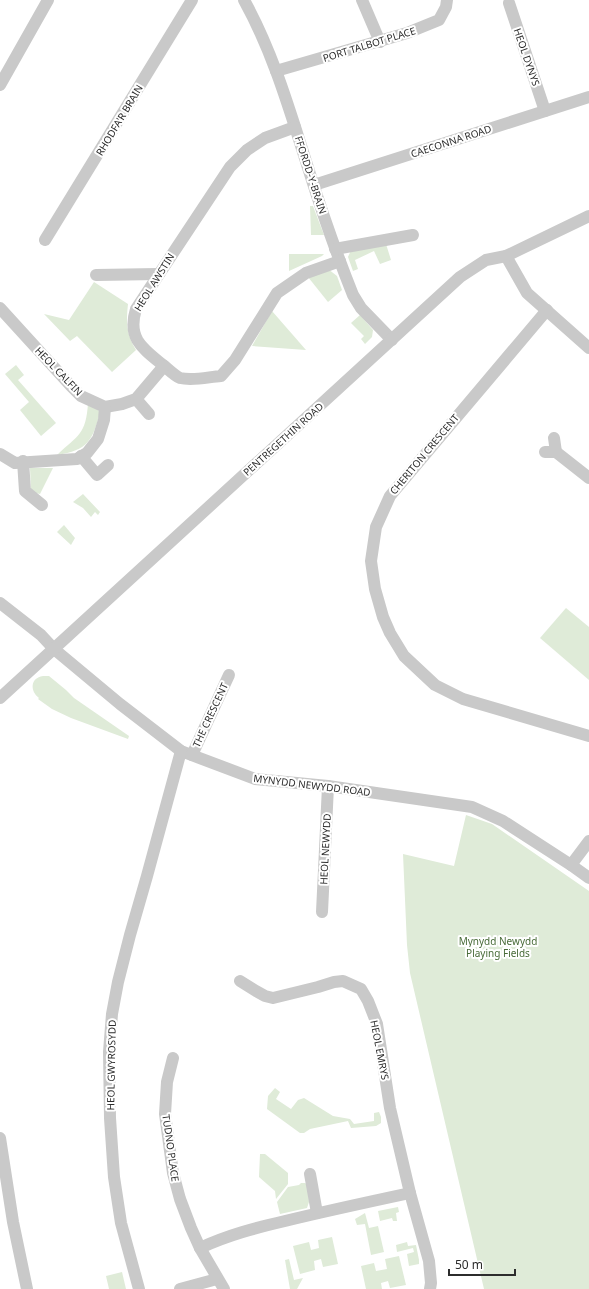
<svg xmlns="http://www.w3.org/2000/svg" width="589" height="1289" font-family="'Noto Sans',sans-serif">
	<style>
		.green { fill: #dfebd8 }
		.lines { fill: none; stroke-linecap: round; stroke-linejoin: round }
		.minor { stroke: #c9c9c9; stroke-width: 12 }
		.labels { text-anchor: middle; stroke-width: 4; stroke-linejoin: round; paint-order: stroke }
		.street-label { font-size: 10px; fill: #2c2c2c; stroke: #fff }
		.park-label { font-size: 10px; fill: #476a37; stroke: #fff }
	</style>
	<rect width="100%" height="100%" fill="#fff"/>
	<g class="green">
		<path d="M310,206h3l11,29h-13z"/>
		<path d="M386,244l5,16 -11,4 -6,-13 -19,9 3,9 -5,2 -5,-14 4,-9z"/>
		<path d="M289,254h35l-2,2 -33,15z"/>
		<path d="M328,269l9,7 5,14 -14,12 -20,-25z"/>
		<path d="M94,282l34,22c-2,18 -2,30 8,46l-24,22 -35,-36 -7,5 -26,-27 25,6z"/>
		<path d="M272,311l34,39 -54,-4z"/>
		<path d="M360,315l13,15 -1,7 -7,7 -4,-5 3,-3 -13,-13z"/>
		<path d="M16,365l8,10 -6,5 38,43 -15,13 -21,-26 9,-8 -24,-28z"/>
		<path d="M88,403l8,4 4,6c-8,28 -12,37 -43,42 21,-20 29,-20 31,-52z"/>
		<path d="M30,468h23l-13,26 -4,-1 -5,-3z"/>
		<path d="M83,494l17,18 -2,3 -3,-3 -4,5 -8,-9 -10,-6z"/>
		<path d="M64,525l11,13 -4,7 -14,-13z"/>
		<path d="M566,608l23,19v53l-49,-42z"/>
		<path d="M43,676h6l17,14 8,8 55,38 -1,3 -57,-21 -19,-9 -14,-10 1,-1c-9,-7 -9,-20 4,-22z"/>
		<path d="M466,815l26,9 97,67v398h-105l-74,-316 -3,-28 -4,-91 51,12z"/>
		<path d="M275,1088l5,4 -4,7 15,10 7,-9 6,-2 29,18 17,3 4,5 20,-3v-8l5,-1 2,5v6l-5,3 -25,2 -3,-7 -38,8 -6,4h-4l-33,-24 1,-13z"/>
		<path d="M260,1154h5l23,19v11l-12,15 -1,-8 -16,-14z"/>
		<path d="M301,1183h4l3,2 1,17 -2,6 -27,6 -3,-12 11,-15 11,-2z"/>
		<path d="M398,1207l1,5 -3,1 1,8h-4l-1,-3 -12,3 -2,-10z"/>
		<path d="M365,1213l4,15 9,-2 6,26 -13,3 -6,-31 -8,1 -2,-6z"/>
		<path d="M332,1237l6,27 -15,3 -2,-8 -7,2 1,9 -15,4 -7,-28 16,-4 2,8 8,-2 -1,-8z"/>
		<path d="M407,1242l1,4 8,-1 3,15v4l-10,2 -2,-12 7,-2 -1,-4 -16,4 -1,-7z"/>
		<path d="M399,1256l7,29 -16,3 -2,-7 -7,2 1,6h-16l-5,-23 13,-3 2,8 11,-2 -2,-10z"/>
		<path d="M289,1259l5,21 9,-2 -6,11h-7l-5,-29z"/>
		<path d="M122,1272l4,17h-17l-3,-13z"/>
	</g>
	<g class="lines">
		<g class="minor">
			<path d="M244,0c30,54 47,115 66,174 13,41 27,81 43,121l8,13 31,32"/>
			<path d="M362,0l18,42"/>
			<path d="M509,3l36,108"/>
			<path d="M276,71l131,-38 32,-13 7,-13 1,-7"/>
			<path d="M0,85l48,-85"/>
			<path d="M295,127l-30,11 -18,12 -17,17 -94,142c-9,29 6,39 27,56 5,4 12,11 17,13 13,3 28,-1 41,-2l14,-16 42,-67 29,-20 34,-12"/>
			<path d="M314,185l275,-88"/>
			<path d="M45,240l147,-240"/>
			<path d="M335,249l78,-14"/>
			<path d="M506,256l21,37 62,55"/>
			<path d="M96,275l62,-1"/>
			<path d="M0,308l71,78 10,10 24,11 17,-3 14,-5 28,-33"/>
			<path d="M547,310l-157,186 -14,31 -5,34 4,28 8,28 7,16 14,23 31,29 28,14 126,37"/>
			<path d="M136,399l13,15"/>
			<path d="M554,438l2,14"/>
			<path d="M545,452h11l33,26"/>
			<path d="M0,454l15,9 62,-4 10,-6 11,-14 6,-19 1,-13"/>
			<path d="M81,456l16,19 11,-10"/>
			<path d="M23,461l2,30 17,14"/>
			<path d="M0,603l41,32 13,14 66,55 61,47 74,28 73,7 144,21 31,14 68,44 18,13"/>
			<path d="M0,698l460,-421 26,-17 20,-4 83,-40"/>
			<path d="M192,755l37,-80"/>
			<path d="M571,865l18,-24"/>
			<path d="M322,912l6,-126"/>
			<path d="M240,981l16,10 9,5 8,2 45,-11 16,-5 9,-1 18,8 7,12 9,23 13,84 20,85 19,68 2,22 -1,6"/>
			<path d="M173,1058l-6,24 -2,32 8,59 7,26 11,29 9,20 24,41"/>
			<path d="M0,1138l13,84 14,67"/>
			<path d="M310,1174l7,39"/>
			<path d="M200,1248c28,-13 55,-20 85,-27 41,-10 83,-19 125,-28"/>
			<path d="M139,1289l-18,-66 -7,-46 -4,-59 -1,-66 3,-38 6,-32 12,-47 17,-59 34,-125"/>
			<path d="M180,1289l37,-10"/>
		</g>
	</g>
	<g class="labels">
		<g class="street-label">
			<text transform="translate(369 44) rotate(-17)" y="4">PORT TALBOT PLACE</text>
			<text transform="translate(527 57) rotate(71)" y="4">HEOL DYNYS</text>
			<text transform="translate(119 120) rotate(-59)" y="4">RHODFA'R BRAIN</text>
			<text transform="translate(451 141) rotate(-18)" y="4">CAECONNA ROAD</text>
			<text transform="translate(311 175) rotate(72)" y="4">FFORDD-Y-BRAIN</text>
			<text transform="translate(154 282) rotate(-58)" y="4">HEOL AWSTIN</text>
			<text transform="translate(59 371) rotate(46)" y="4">HEOL CALFIN</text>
			<text transform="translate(283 439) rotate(-42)" y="4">PENTREGETHIN ROAD</text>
			<text transform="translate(424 454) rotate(-50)" y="4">CHERITON CRESCENT</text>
			<text transform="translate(210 715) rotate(-65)" y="4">THE CRESCENT</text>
			<text transform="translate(312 785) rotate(7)" y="4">MYNYDD NEWYDD ROAD</text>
			<text transform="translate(325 849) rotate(-87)" y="4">HEOL NEWYDD</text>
			<text transform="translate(380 1050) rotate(79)" y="4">HEOL EMRYS</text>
			<text transform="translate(111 1065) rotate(-89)" y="4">HEOL GWYROSYDD</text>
			<text transform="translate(171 1148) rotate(82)" y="4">TUDNO PLACE</text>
		</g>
		<g class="park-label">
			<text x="498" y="945">Mynydd Newydd<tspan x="498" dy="12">Playing Fields</tspan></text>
		</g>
	</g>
	<path d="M449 1269v6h66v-6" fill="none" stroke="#2c2c2c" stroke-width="2"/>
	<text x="455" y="1269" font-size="12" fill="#2c2c2c" stroke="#ffffff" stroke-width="3" paint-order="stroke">50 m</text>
</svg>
